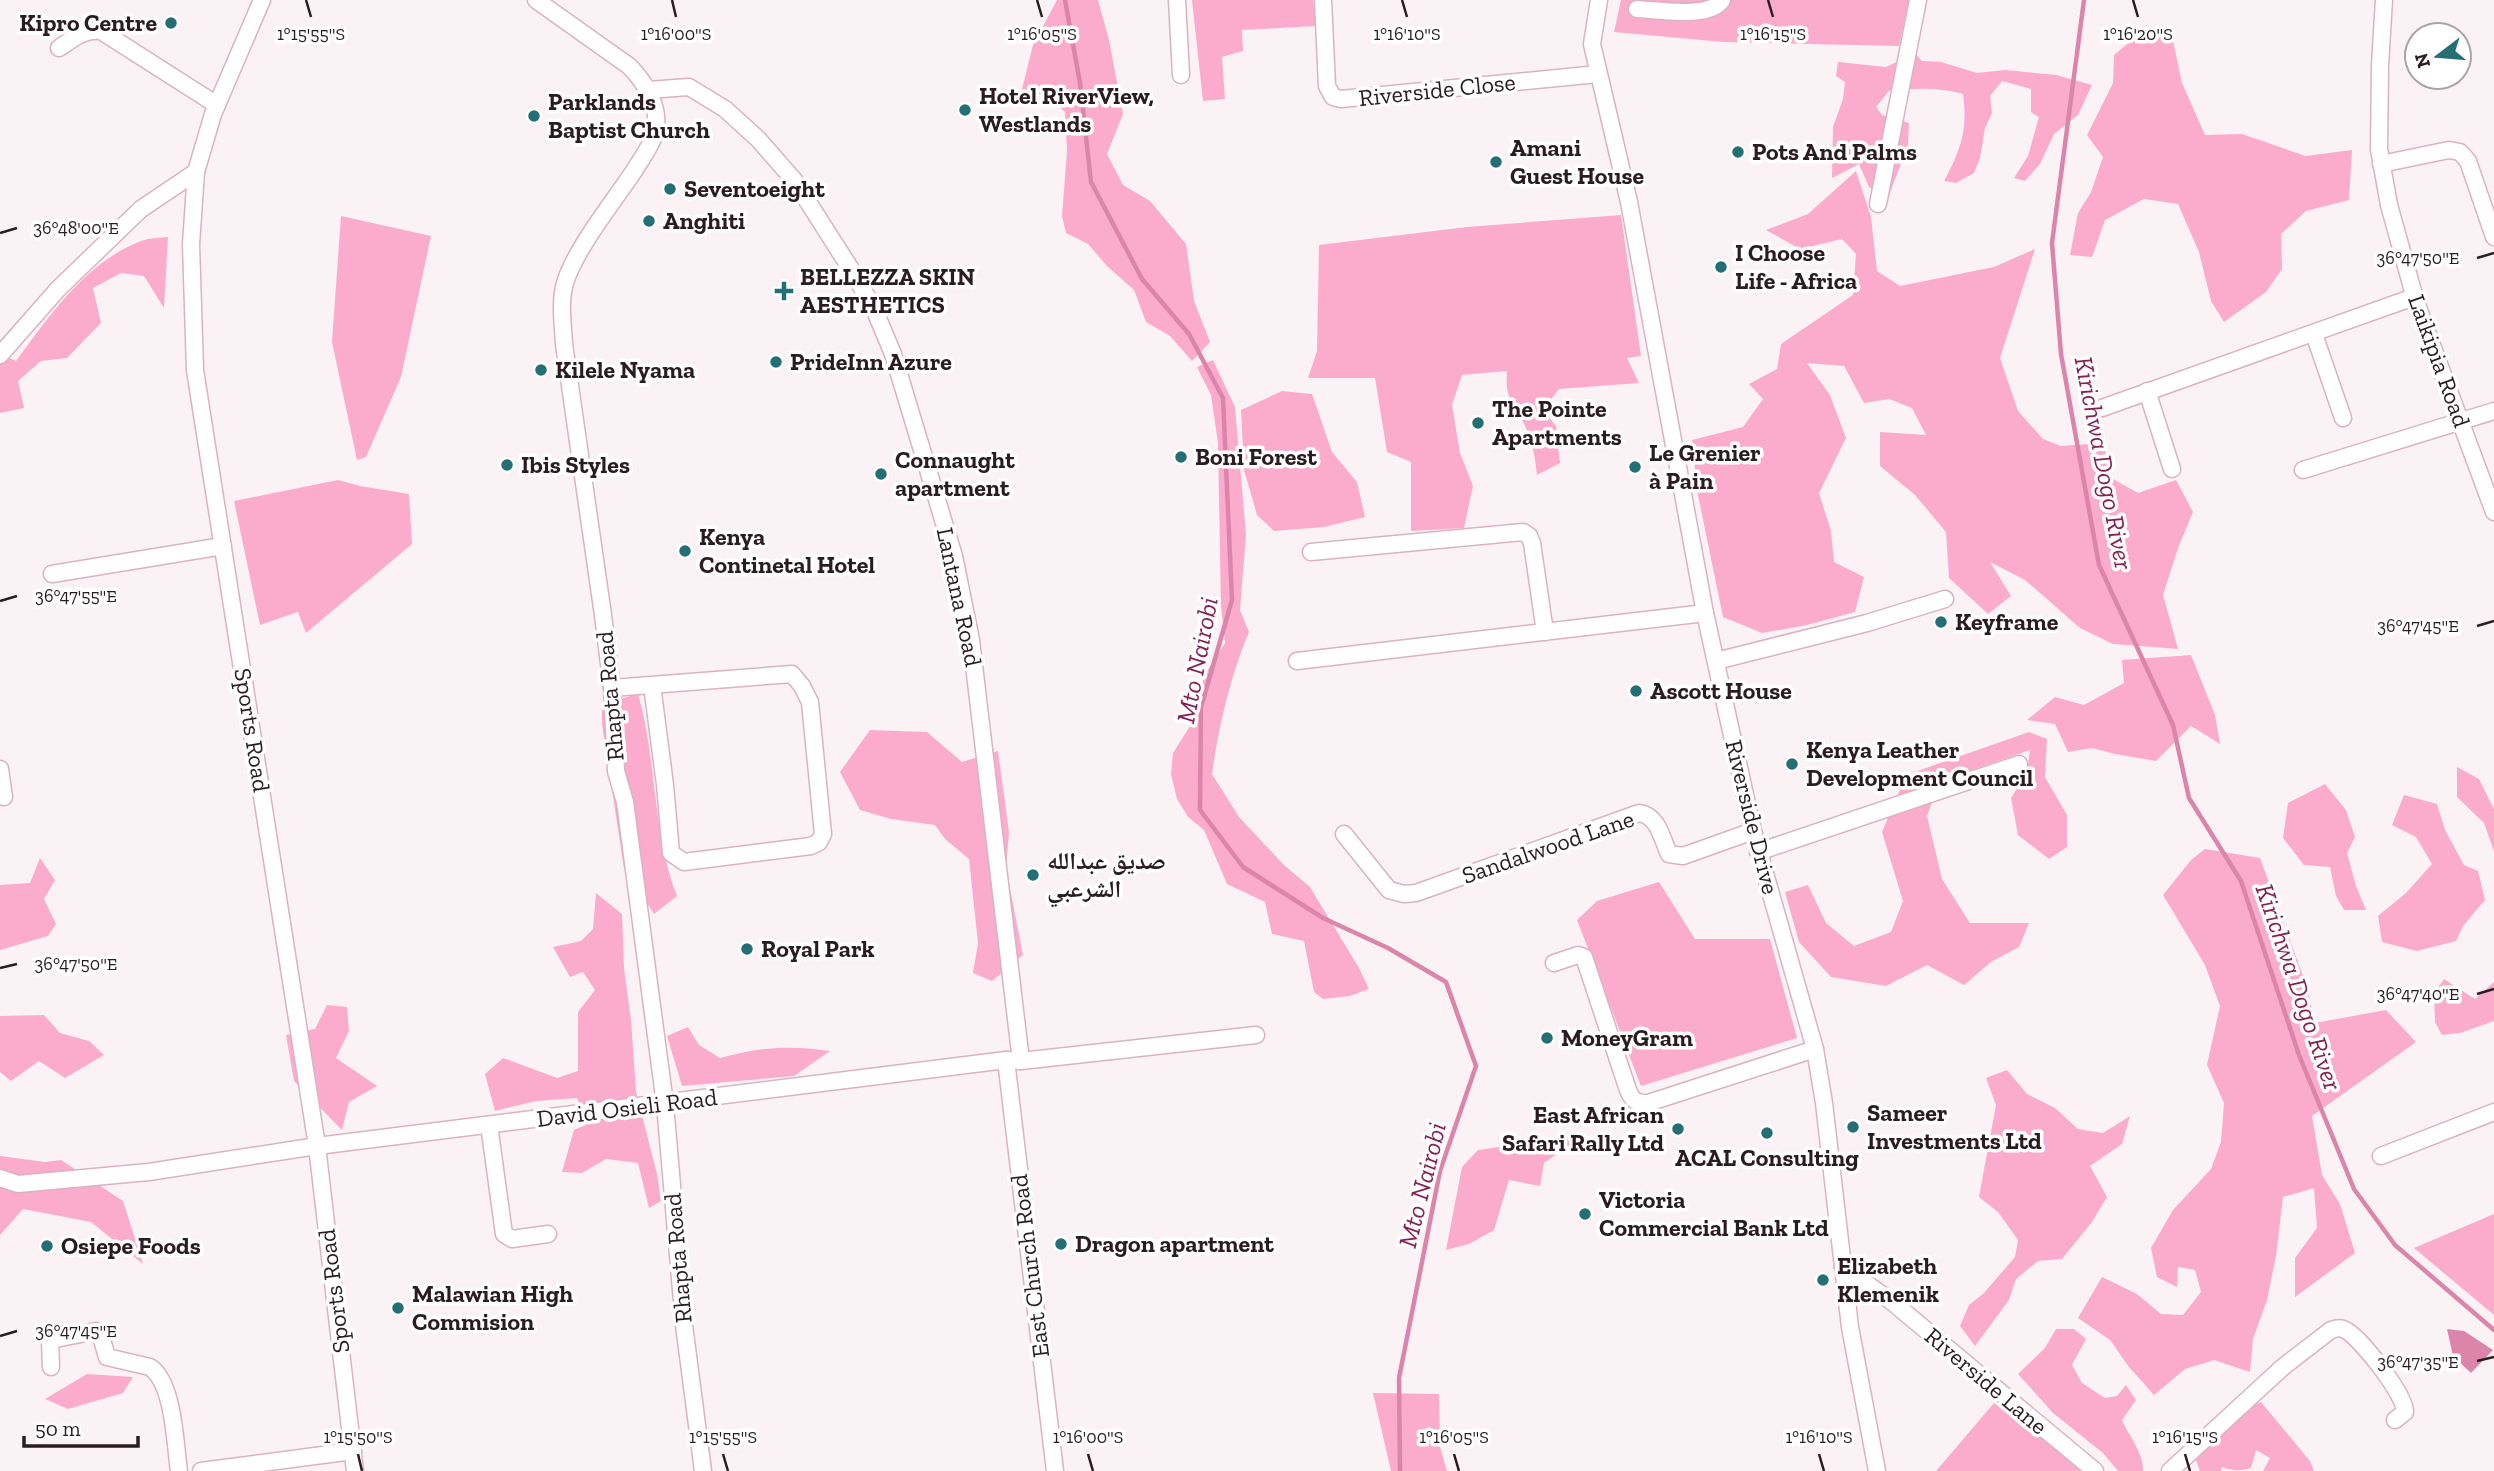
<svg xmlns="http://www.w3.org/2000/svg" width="2494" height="1471" font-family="'Zilla Slab','Noto Naskh Arabic',serif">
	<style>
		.green { fill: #fbabcc }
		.water { fill: #dc85aa }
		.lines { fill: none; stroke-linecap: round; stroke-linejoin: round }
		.stream { stroke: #dc85aa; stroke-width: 4.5 }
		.minor-casing { stroke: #dab3c2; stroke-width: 19 }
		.minor { stroke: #fff; stroke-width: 16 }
		.ticks { fill: none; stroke: #2b1c22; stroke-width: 2.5 }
		.poi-dot { fill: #246f75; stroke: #fff; stroke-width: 2.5 }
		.labels { text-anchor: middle; stroke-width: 7; stroke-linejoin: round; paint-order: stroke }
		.poi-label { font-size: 24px; font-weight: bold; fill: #2b1c22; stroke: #fff; text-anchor: start }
		.street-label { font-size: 24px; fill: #2b1c22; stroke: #fff }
		.water-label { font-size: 26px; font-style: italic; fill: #862156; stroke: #fff }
		.ticks-label { font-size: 18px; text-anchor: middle; fill: #2b1c22; stroke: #fff; stroke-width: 7; stroke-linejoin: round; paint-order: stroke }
	</style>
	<rect width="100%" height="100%" fill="#fbf2f5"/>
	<g class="green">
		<path d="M1057,0h41l11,40 14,74 -16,40 16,31 27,16 36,43 8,57 16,41 -18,19 -22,-25 -24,-14 -12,-32 -27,-24 -19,-22 -22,-11 -4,-17 5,-65 -2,-39 -16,-15 -27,-8 11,-44z"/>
		<path d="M1192,0h121l3,26 -74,4 1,21 -21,6 3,42 -22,2z"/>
		<path d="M1621,0h288l-10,46 -176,-4 -109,-10z"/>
		<path d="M2145,29l28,12 9,42 23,52 37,-1 64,22 46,-6 -3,50 -43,11 -25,23 1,35 -16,23 -42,30 -13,-21 -12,-49 -21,-48 -34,-5 -39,21 -13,37 -22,-2 8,-42 13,-21 12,-35 -16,-22 26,-52 1,-28z"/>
		<path d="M1915,53l7,8 19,1 36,11 28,-3 51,5 36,10 -14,30 -24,19 -14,30 -15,17 -11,-3 14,-22 11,-39 -8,-5v-23l-29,-8 -12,15 2,17 -7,15 -5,30 -6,15 -18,10 -12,-2c17,-32 24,-51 19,-87 -24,-7 -49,-6 -74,-3l-13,16 6,8 27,8 -1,22 -20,53 -19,-11 -10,-23 -27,14 1,-51 10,-28 2,-17 -9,-6 2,-14 48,5z"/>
		<path d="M1856,171l15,46 6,54 23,15 94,-19 41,-18 -35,109 18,53 25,28 18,7 42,-3 10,36 25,14 38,-13 17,32 -15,36 -15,47 15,54 -65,-5 -33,-16 -55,-48 -35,-18 21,34 -23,18 -39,-36 -3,-46 -31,-37 -35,-29v-34l46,3 -14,-27 -23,-9 -25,4 -20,-37 -37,-3 23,32 16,43 -27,55 12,38 3,31 30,15 -9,35 -48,13 -45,8 -39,-16 -25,-122 -6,-55 51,-13 20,-28 -14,-15 28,-15 4,-25 72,-49 3,-41 -14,-15 -42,10 -34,-19 42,-16z"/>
		<path d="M1621,215l20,141 -14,2 12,25 -80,6 -16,21 13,16 4,37 -23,12c-2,-19 -5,-36 -14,-53 -11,-25 -18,-21 -16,-51l-45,4 -10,30 8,48 13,33 -9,42 -53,3v-69l-24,-10 -12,-74h-67l9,-27 2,-106 148,-18z"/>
		<path d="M341,216l90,20 -30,141 -35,80 -9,3 -25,-118z"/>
		<path d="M168,237l-4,71 -20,-32 -23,-3 -28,15 8,35 -34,35 -26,3 -23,20 6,27 -24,5v-59l16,7c35,-47 69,-98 125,-120 8,-3 18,-3 27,-4z"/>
		<path d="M1213,360l22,47 11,128 -6,75 9,22c-19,45 -30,93 -37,142l27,43 45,48 26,22 49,81 10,21 -19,7 -27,3 -9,-7 -10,-51 -32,-7 -7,-32 -38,-18 -23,-54 -16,-13 -11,-18 -6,-25 2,-21 19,-30 13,-49 20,-31 -4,-37 -3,-163 -7,-48 -14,-28z"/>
		<path d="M1282,391l30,3 20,58 25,30 8,35 -41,10 -50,4 -17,-16 -13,-45 -3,-60z"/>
		<path d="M338,480l22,6 49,8 3,50 -106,89 -8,-21 -38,13 -26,-124z"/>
		<path d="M2191,655l24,60 5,29 -29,-18 -35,35 -41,-7 -23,-6 -24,4 -13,-28 -28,-4 28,-23 29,8 40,-22 -2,-23z"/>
		<path d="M638,694c19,66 14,137 39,202l-23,18 -30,-46 -22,-144v-20z"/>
		<path d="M870,730l57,2 35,30 36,-11 11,81 -3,36 17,87 -31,26 -19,-8 5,-30 -9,-84 -24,-20 -10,-14 -44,-6 -31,-9 -20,-38z"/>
		<path d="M2029,732l18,7 -2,38 22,38v32l-18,12 -31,-24 -7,-37 16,-26 3,-22 -90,31 -13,35 15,63 28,44h59l-10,24 -28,15 -27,23 -37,-20 -41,21 -55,-9 -32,-35 -14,-50 23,-7 18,38 28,23 37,-14 12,-31 -21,-69 24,-57z"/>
		<path d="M2457,767l22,12 15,30v42l-10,-28 -27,-26z"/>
		<path d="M2325,784l21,26 9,27 -8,16 9,33 10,24h-22l-8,-14 -6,-29 -26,-2 -21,-27 5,-35z"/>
		<path d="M2404,795l33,9 8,26 19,35 14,6 7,29 -22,26 -7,15 -39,10 -35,-9 -4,-26 28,-23 26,-29 -16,-27 -24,-12z"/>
		<path d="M2205,849l55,9 47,129 8,36 71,-13 30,32 -104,74 10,59 18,29 15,49 -60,44v-39l22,-30 -3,-40 -31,9 -7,59 -9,44 -14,39 -3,33 -36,-12 -29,9 -31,26 -25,-28 -19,-27 -32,-22 24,-41 35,17 24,20 22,1 18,-23 -6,-22 -17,-3 -1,20 -20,-10 -6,-29 22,-38 38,-41 10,-27 3,-39 -17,-38 13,-59 -15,-41 -42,-70 28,-35z"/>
		<path d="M40,858l15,22 -11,19 12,25 -8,12 -48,14v-65l30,-2z"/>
		<path d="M1659,882l36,57h75l27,99 -156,48 -64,-166 20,-19z"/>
		<path d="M596,893l26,21 2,54 7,52 5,72 21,82 4,27 -12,7 -11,-45 -32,-4 -24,14 -20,-1 12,-42 14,-6 -11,-26 -41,3 -41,10 -10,-37 18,-16 54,20 21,-7v-59l17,-22 -12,-18 -13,5 -17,-30 28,-6 12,-12z"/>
		<path d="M2444,979l31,20 19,-17v39l-34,12 -18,2 -7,-13 -1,-29z"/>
		<path d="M327,1005l20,2 2,24 -13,27 41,28 -28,16 -7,28 -48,-49 -8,-46 29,-6z"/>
		<path d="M44,1015l16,18 29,8 15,14 -39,23 -26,-17 -28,20 -11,-9v-56z"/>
		<path d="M688,1027l11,18 21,13c40,-11 69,-13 110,-7l-36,25 -112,10 -15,-50z"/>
		<path d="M2007,1070l20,24 28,14 23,21 25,4 27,-17 -8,28 -32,22 17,31 -15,25 -30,37 -24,2 -22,18 -7,21 -34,46 -15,-20 9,-21 15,-12 31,-36 3,-17 -20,-28 -19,-15 17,-92 -10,-27z"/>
		<path d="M1586,1134l-42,29 -4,23 -31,-6 -15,50 -25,14 -23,6 16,-83 16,-17z"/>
		<path d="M0,1156l45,6 16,-2 62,41 20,63 -52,-42 -68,-13 -23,26z"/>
		<path d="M2494,1214v101l-80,-67z"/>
		<path d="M2056,1329h18l12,10 -14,26 10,18 23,15 12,-2 9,-11 10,15 -14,20c7,16 22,34 21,51h-25l-15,-18 -50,-40 -35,-39 27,-26z"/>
		<path d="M87,1374l46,3 -10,16 -55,16 -23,-10z"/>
		<path d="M1373,1393l66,1 1,53 7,24h-56z"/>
		<path d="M2261,1402l49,59 4,10h-51l7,-13 -14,-8 -5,18c-10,3 -18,3 -29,-1l-1,4h-21l-4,-11 51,-52z"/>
		<path d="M1994,1403l52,37 35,31h-145z"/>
	</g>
	<path class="water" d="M2447,1329l17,2 29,19 -22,23 -18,-17z"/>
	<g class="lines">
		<g class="stream">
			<path d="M1065,0l15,83 11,99 51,97 47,55 34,64 9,202 -31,107 -1,103 43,57 80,51 65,30 58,34 30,84 -36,105 -41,207 1,93"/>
			<path d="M2084,0l-32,243 9,111 38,211 74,160 16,73 52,83 58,174 55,134 41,56 99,85"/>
		</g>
		<defs>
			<g id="minor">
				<path d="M262,0l-49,114 -17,58 -5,72 4,126 122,776 38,325"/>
				<path d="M536,0l93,66c17,17 32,42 26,67 -4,14 -14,26 -21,38 -20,30 -57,76 -68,109 -7,20 -3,43 -2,64l39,271 9,73 4,83 9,31 40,302 19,221 19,146"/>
				<path d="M1177,0l4,75"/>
				<path d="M1323,0l4,86 6,11 8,2 257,-25"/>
				<path d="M1599,0l-7,44 37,158 76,411 48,218 62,218 9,54 26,224 27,144"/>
				<path d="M2384,0l-4,65 -1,84 10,56 27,97 78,210"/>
				<path d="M1637,9c20,1 74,10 85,-9"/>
				<path d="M59,48c14,-9 25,-19 42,-17l116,74"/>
				<path d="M648,90l41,-3 36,22 33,30 36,41 60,94 21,37 18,43 61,202 17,84 50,421"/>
				<path d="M2381,164l68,-14 11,2 8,9 26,76"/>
				<path d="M1878,204l40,-204"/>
				<path d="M2314,334l29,84"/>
				<path d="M0,355l58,-66 83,-80 55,-37"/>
				<path d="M2147,391l25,78"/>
				<path d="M2102,408l312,-111"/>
				<path d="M2303,470l191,-59"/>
				<path d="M1311,552l212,-20 6,4 3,7 13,89"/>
				<path d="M52,574l171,-28"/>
				<path d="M1297,661l408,-48"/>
				<path d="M1716,661l151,-38 78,-24"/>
				<path d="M612,688l180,-14 10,12 8,16 13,132 -4,8 -8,4 -127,16 -13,-9 -6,-68 -13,-100"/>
				<path d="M0,769l4,28"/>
				<path d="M1344,834l45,56 15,4 12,-1 223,-80c19,2 23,26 30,41l14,2 70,-25"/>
				<path d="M1758,852l261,-88"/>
				<path d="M1554,963l24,-8 6,2 43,130c4,12 8,17 21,16l167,-54"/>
				<path d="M1006,1060l49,411"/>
				<path d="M489,1125l15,109 8,5 36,-5"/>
				<path d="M2381,1156l113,-44"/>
				<path d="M0,1178l18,6 131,-12 168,-26 689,-86 15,1 235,-26"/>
				<path d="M1843,1267l48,34 204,170"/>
				<path d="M51,1367l-1,-27 46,-9 4,2 7,24 43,10c24,16 25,77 29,104"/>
				<path d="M201,1471l152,-20"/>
				<path d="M2170,1471l113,-104 48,-37c6,-2 10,-3 16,1 15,9 59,65 58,81l-10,8"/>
			</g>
		</defs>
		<use href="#minor" class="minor-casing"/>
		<use href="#minor" class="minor"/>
	</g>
	<path class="ticks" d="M306,0l5,17M672,0l4,17M1037,0l5,17M1402,0l5,17M1768,0l5,17M2133,0l5,17M0,233l17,-5M2477,258l17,-5M0,601l17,-5M2477,626l17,-5M0,968l17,-4M2477,994l17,-5M0,1336l17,-5M2477,1361l17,-4M358,1454l4,17M723,1454l5,17M1088,1454l5,17M1454,1454l5,17M1819,1454l5,17M2185,1454l5,17"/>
	<g class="poi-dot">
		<circle cx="171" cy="23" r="7"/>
		<circle cx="965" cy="110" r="7"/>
		<circle cx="534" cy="116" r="7"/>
		<circle cx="1738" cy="152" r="7"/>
		<circle cx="1496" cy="162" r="7"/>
		<circle cx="670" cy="189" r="7"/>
		<circle cx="649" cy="221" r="7"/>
		<circle cx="1721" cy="267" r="7"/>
		<path d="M780.5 280.5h7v7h7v7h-7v7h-7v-7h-7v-7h7z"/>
		<circle cx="776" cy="362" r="7"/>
		<circle cx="541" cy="370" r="7"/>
		<circle cx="1478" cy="423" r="7"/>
		<circle cx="1181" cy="457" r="7"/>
		<circle cx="507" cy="465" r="7"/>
		<circle cx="1635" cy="467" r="7"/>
		<circle cx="881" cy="474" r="7"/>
		<circle cx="685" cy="551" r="7"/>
		<circle cx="1941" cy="622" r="7"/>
		<circle cx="1636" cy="691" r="7"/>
		<circle cx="1792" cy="764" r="7"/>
		<circle cx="1033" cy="875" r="7"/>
		<circle cx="747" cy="949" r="7"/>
		<circle cx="1547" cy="1038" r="7"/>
		<circle cx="1853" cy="1127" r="7"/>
		<circle cx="1678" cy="1129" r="7"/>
		<circle cx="1767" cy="1133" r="7"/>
		<circle cx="1585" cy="1214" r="7"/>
		<circle cx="1061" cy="1244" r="7"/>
		<circle cx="47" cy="1246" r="7"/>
		<circle cx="1823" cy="1280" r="7"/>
		<circle cx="398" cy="1308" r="7"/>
	</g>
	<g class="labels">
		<g class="poi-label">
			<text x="157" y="31" text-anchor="end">Kipro Centre</text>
			<text x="979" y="104">Hotel RiverView,<tspan x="979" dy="28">Westlands</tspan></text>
			<text x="548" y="110">Parklands<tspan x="548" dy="28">Baptist Church</tspan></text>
			<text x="1510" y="156">Amani<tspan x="1510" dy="28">Guest House</tspan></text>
			<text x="1752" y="160">Pots And Palms</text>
			<text x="684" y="197">Seventoeight</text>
			<text x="663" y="229">Anghiti</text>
			<text x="1735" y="261">I Choose<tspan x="1735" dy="28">Life - Africa</tspan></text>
			<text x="800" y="285">BELLEZZA SKIN<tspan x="800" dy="28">AESTHETICS</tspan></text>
			<text x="790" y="370">PrideInn Azure</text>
			<text x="555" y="378">Kilele Nyama</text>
			<text x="1492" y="417">The Pointe<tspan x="1492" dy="28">Apartments</tspan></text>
			<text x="1649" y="461">Le Grenier<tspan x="1649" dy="28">à Pain</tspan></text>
			<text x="1195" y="465">Boni Forest</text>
			<text x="895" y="468">Connaught<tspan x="895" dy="28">apartment</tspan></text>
			<text x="521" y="473">Ibis Styles</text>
			<text x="699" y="545">Kenya<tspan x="699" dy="28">Continetal Hotel</tspan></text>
			<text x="1955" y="630">Keyframe</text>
			<text x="1650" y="699">Ascott House</text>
			<text x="1806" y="758">Kenya Leather<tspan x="1806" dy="28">Development Council</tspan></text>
			<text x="1047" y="869">صديق عبدالله<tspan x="1047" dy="28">الشرعبي</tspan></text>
			<text x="761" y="957">Royal Park</text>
			<text x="1561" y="1046">MoneyGram</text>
			<text x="1867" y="1121">Sameer<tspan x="1867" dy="28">Investments Ltd</tspan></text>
			<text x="1664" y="1123" text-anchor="end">East African<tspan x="1664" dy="28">Safari Rally Ltd</tspan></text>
			<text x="1767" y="1166" text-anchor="middle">ACAL Consulting</text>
			<text x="1599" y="1208">Victoria<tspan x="1599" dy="28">Commercial Bank Ltd</tspan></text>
			<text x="1075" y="1252">Dragon apartment</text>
			<text x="61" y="1254">Osiepe Foods</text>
			<text x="1837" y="1274">Elizabeth<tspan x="1837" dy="28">Klemenik</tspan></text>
			<text x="412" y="1302">Malawian High<tspan x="412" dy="28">Commision</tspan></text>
		</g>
		<g class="street-label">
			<text transform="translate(1437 90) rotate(-6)" y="8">Riverside Close</text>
			<text transform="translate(2439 361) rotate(70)" y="8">Laikipia Road</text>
			<text transform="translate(959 597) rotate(78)" y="8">Lantana Road</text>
			<text transform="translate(610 696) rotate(-95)" y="8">Rhapta Road</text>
			<text transform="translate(252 730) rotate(81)" y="8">Sports Road</text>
			<text transform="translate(1752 817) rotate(76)" y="8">Riverside Drive</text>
			<text transform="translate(1548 847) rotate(-19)" y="8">Sandalwood Lane</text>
			<text transform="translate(627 1108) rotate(-7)" y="8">David Osieli Road</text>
			<text transform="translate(678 1258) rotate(-95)" y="8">Rhapta Road</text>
			<text transform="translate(1030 1266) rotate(-97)" y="8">East Church Road</text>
			<text transform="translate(334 1291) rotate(-97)" y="8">Sports Road</text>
			<text transform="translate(1986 1381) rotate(40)" y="8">Riverside Lane</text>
		</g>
		<g class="water-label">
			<text transform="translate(2104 463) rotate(79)" y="9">Kirichwa Dogo River</text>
			<text transform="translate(1197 660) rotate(-79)" y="9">Mto Nairobi</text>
			<text transform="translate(2299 987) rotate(71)" y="9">Kirichwa Dogo River</text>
			<text transform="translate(1422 1185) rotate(-76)" y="9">Mto Nairobi</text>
		</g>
	</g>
	<g class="ticks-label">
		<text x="311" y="40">1°15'55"S</text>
		<text x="676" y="40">1°16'00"S</text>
		<text x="1042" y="40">1°16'05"S</text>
		<text x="1407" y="40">1°16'10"S</text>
		<text x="1773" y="40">1°16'15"S</text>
		<text x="2138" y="40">1°16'20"S</text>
		<text x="76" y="234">36°48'00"E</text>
		<text x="2418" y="264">36°47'50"E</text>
		<text x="76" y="602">36°47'55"E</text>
		<text x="2418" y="632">36°47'45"E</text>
		<text x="76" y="970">36°47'50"E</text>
		<text x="2418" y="1000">36°47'40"E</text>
		<text x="76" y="1337">36°47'45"E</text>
		<text x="2418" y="1368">36°47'35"E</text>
		<text x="358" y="1443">1°15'50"S</text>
		<text x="723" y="1443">1°15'55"S</text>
		<text x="1088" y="1443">1°16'00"S</text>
		<text x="1454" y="1443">1°16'05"S</text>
		<text x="1819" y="1443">1°16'10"S</text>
		<text x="2185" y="1443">1°16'15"S</text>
	</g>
	<g transform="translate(2438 56) rotate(254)"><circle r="33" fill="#ffffff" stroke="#aaa4a7" stroke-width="2"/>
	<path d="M0-5L12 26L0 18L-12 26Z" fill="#246f75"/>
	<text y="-10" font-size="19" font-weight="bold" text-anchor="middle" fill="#2b1c22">N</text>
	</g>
	<path d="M24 1436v10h114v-10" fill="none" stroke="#2b1c22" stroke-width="3.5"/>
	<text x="35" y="1436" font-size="21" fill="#2b1c22" stroke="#ffffff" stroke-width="5" paint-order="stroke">50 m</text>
</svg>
